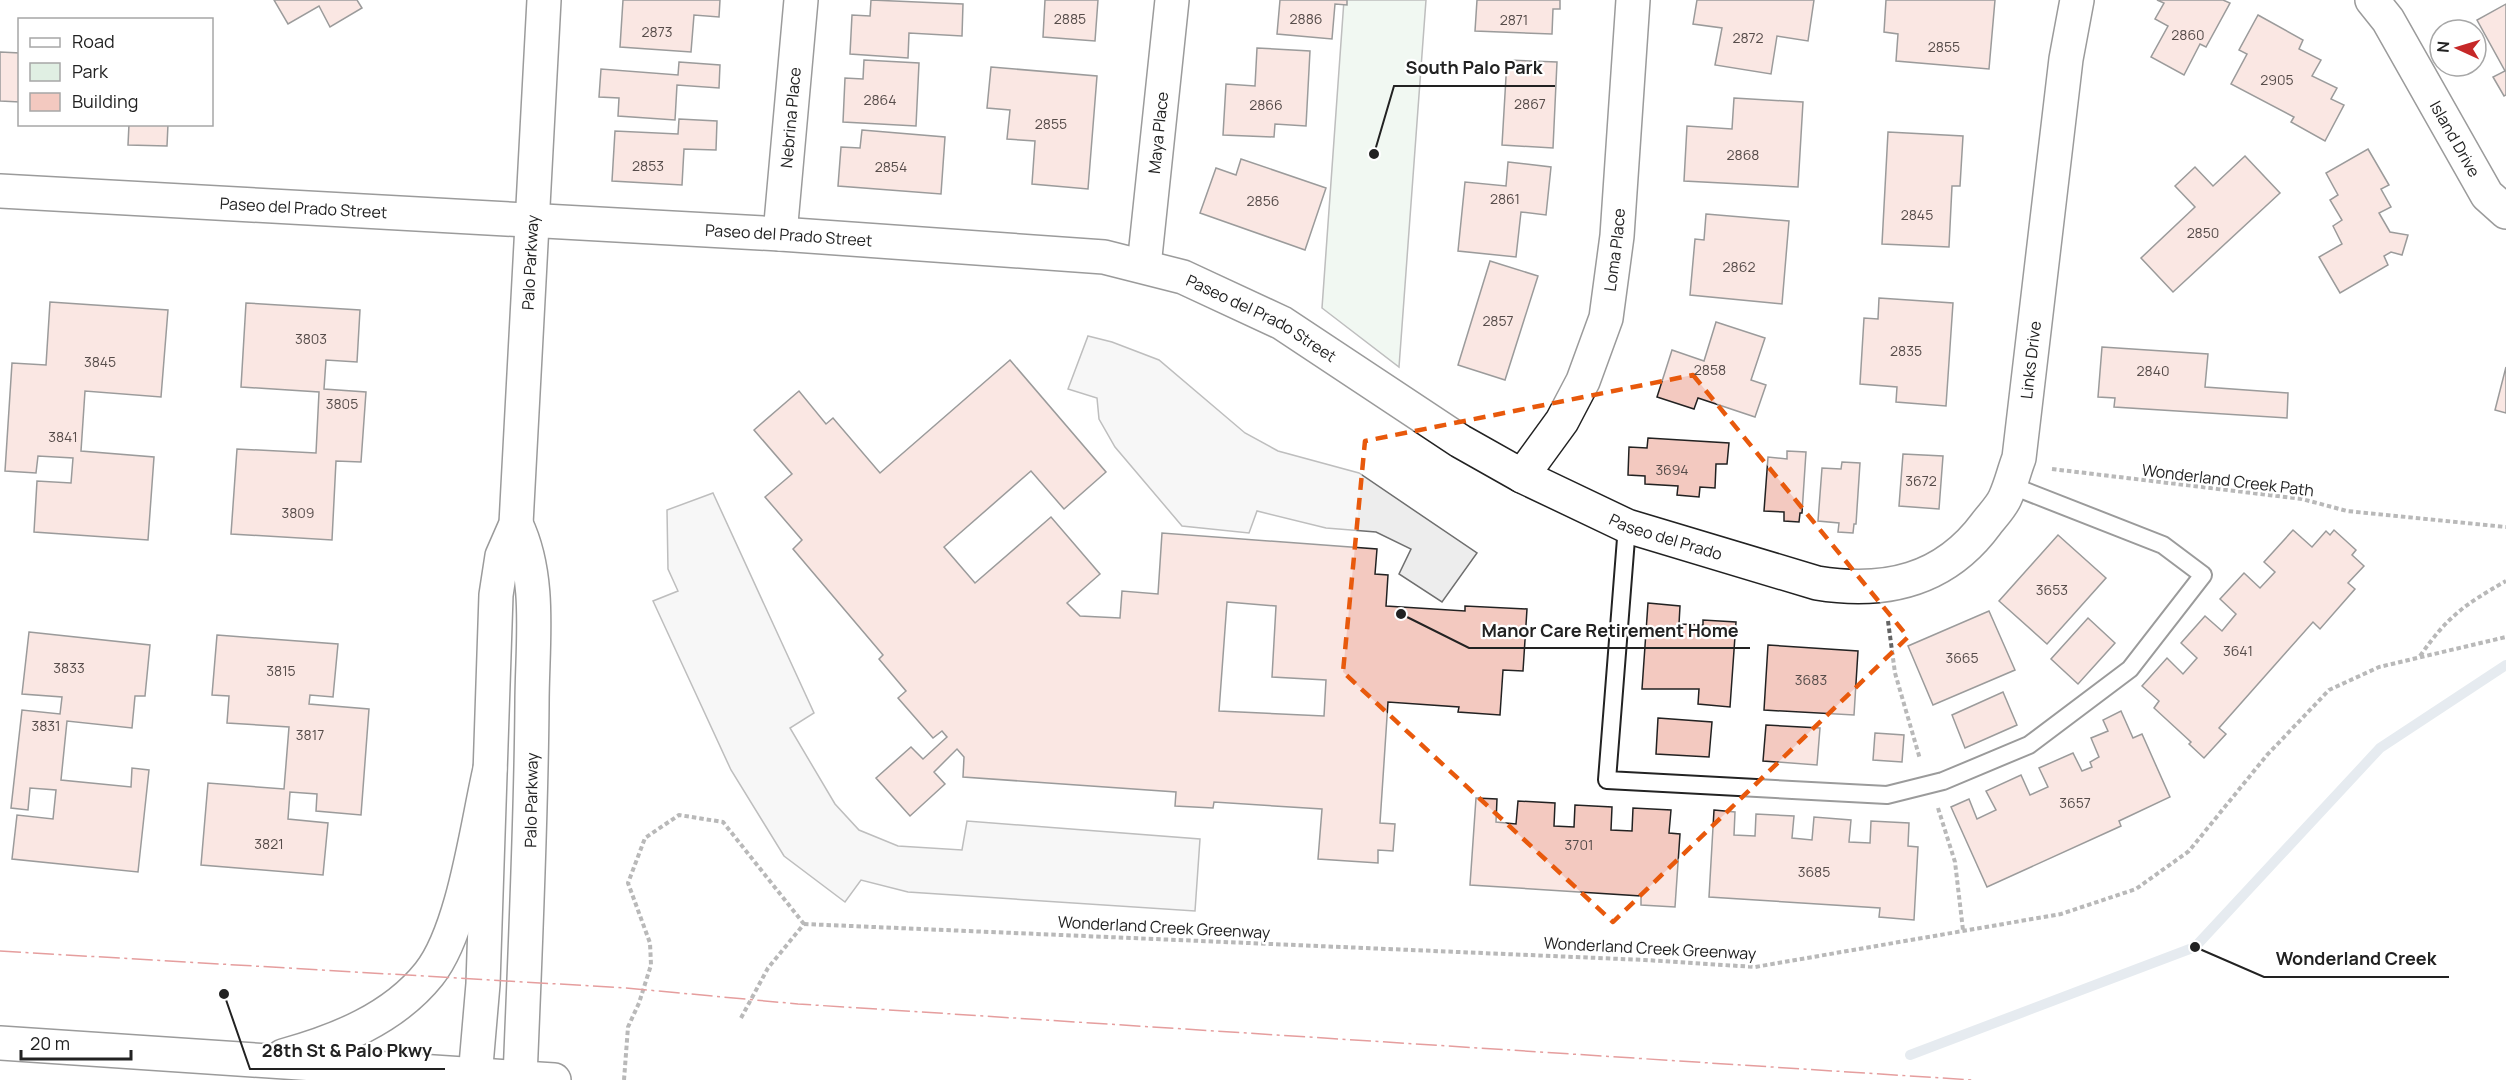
<svg xmlns="http://www.w3.org/2000/svg" width="2506" height="1080" font-family="Manrope,sans-serif">
	<style>
		.green { fill: #e0efe3; stroke: #6f6f6f; stroke-width: 1.5 }
		.parking { fill: #ededed; stroke: #6f6f6f; stroke-width: 1.5 }
		.lines { fill: none; stroke-linecap: round; stroke-linejoin: round }
		.stream { stroke: #c7d3dd; stroke-width: 10 }
		.building { fill: #f3c9c0; stroke: #222; stroke-width: 1.5; fill-rule: evenodd }
		.service-casing { stroke: #222; stroke-width: 20 }
		.minor-casing { stroke: #222; stroke-width: 36 }
		.tertiary-casing { stroke: #222; stroke-width: 36 }
		.trunk-casing { stroke: #222; stroke-width: 36 }
		.path { stroke: #646464; stroke-width: 4; stroke-dasharray: 4.5 3; stroke-linecap: butt }
		.service { stroke: #fff; stroke-width: 16 }
		.minor { stroke: #fff; stroke-width: 33 }
		.tertiary { stroke: #fff; stroke-width: 33 }
		.trunk { stroke: #fff; stroke-width: 33 }
		.power { stroke: #c62828; stroke-width: 1.5; stroke-dasharray: 21 4.5 3 4.5; stroke-linecap: butt }
		.marked { fill: none; stroke: #e8590c; stroke-width: 4.5; stroke-dasharray: 12 8; stroke-linejoin: round }
		.labels { text-anchor: middle; stroke-width: 4.5; stroke-linejoin: round; paint-order: stroke }
		.number-label { font-size: 14px; fill: #564c4a }
		.street-label { font-size: 16px; fill: #222; stroke: #fff }
		.leader { fill: none; stroke: #222; stroke-width: 2 }
		.callout-dot { fill: #222; stroke: #fff; stroke-width: 2 }
		.callout-label { font-size: 18px; text-anchor: middle; font-weight: bold; fill: #222; stroke: #fff; stroke-width: 4.5; stroke-linejoin: round; paint-order: stroke }
	</style>
	<rect width="100%" height="100%" fill="#fff"/>
	<path class="green" d="M1344,0h82l-27,367 -77,-59z"/>
	<g class="parking">
		<path d="M1088,336l24,6 47,18 86,73 33,18 81,22 118,80 -35,49 -43,-28 12,-25 -35,-17 -50,-4 -69,-17 -8,22 -67,-7 -67,-79 -16,-28 -2,-21 -29,-9z"/>
		<path d="M713,493l101,220 -24,15 45,76 24,26 39,16 64,4 5,-29 233,18 -5,72 -287,-19 -47,-12 -16,22 -61,-46 -53,-86 -78,-169 25,-10 -10,-22 -1,-59z"/>
	</g>
	<g class="lines">
		<path class="stream" d="M1910,1055l285,-108 185,-199 126,-83"/>
	</g>
	<g class="building">
		<path d="M274,0h83l5,8 -32,19 -11,-21 -31,18z"/>
		<path d="M623,0h97l-1,17 -25,-2 -3,37 -71,-5z"/>
		<path d="M871,0l92,4 -1,32 -53,-3 -1,25 -58,-4 2,-39 18,1z"/>
		<path d="M1045,0h53l-3,41 -52,-4z"/>
		<path d="M1280,0h67v5l-12,-1 -3,35 -55,-5z"/>
		<path d="M1477,0h83v9h-7l-1,25 -77,-3z"/>
		<path d="M1697,0h117l-6,41 -31,-5 -6,38 -56,-9 7,-37 -29,-4z"/>
		<path d="M1886,0h109l-6,69 -93,-8 2,-27 -14,-2z"/>
		<path d="M2157,0h66l7,3 -24,44 -6,-3 -16,31 -33,-18 17,-31 -13,-7 9,-16z"/>
		<path d="M2506,4v91l-2,1 -11,-19 12,-6 -28,-51z"/>
		<path d="M2258,15l45,25 -4,9 22,11 -9,16 25,12 -6,11 13,6 -19,36 -34,-19 3,-5 -63,-33 16,-30 -8,-4z"/>
		<path d="M1257,48l53,3 -4,75 -31,-2 -1,13 -51,-2 3,-51 29,2z"/>
		<path d="M0,52l20,1v49l-20,-1z"/>
		<path d="M864,60l55,3 -3,63 -73,-4 2,-44 18,1z"/>
		<path d="M1507,60l50,2 -4,86 -51,-3z"/>
		<path d="M679,62l41,3 -1,23 -42,-3 -2,35 -57,-4 1,-18 -20,-1 2,-28 77,6z"/>
		<path d="M991,67l106,9 -9,113 -56,-5 3,-43 -28,-2 3,-29 -23,-2z"/>
		<path d="M1734,98l69,4 -5,85 -114,-6 3,-55 45,3z"/>
		<path d="M679,119l38,2 -1,29 -32,-1 -2,36 -70,-4 3,-50 63,3z"/>
		<path d="M129,124h39l-1,22 -39,-1z"/>
		<path d="M862,130l83,7 -4,57 -103,-8 3,-39 19,1z"/>
		<path d="M1888,132l75,4 -3,50h-8l-3,61 -67,-3z"/>
		<path d="M2368,149l21,36 -8,4 10,18 -12,6 11,19 18,3 -6,20 -11,-3 -7,4 4,9 -48,28 -21,-36 23,-13 -9,-18 9,-6 -12,-20 8,-5 -12,-22z"/>
		<path d="M2245,156l35,37 -107,99 -32,-34 54,-51 -20,-21 20,-19 18,19z"/>
		<path d="M1241,159l85,29 -21,62 -105,-37 16,-45 20,7z"/>
		<path d="M1508,162l43,5 -5,48 -25,-3 -5,45 -58,-6 7,-69 41,4z"/>
		<path d="M1706,214l83,7 -7,83 -92,-9 5,-56 9,1z"/>
		<path d="M1490,261l48,15 -33,104 -47,-15z"/>
		<path d="M1879,298l74,5 -7,103 -50,-4 1,-15 -37,-3 4,-66 14,1z"/>
		<path d="M50,302l118,8 -7,87 -76,-6 -4,60 73,6 -6,83 -114,-8 3,-51 34,2 2,-25 -35,-2 -2,17 -31,-2 7,-108 34,2z"/>
		<path d="M246,303l114,7 -3,52 -31,-2 -2,29 42,3 -5,70 -25,-1 -4,79 -101,-6 6,-85 79,4 3,-61 -78,-5z"/>
		<path d="M1716,322l49,16 -14,42 15,5 -11,32 -57,-19 -4,11 -37,-12 15,-47 32,11z"/>
		<path d="M2102,347l106,7 -3,33 83,6 -1,25 -173,-11 1,-9 -17,-1z"/>
		<path d="M1010,360l96,112 -42,37 -33,-38 -87,76 31,36 76,-66 49,57 -33,29 13,13 40,2 2,-27 36,3 4,-61 215,16 -2,25 13,1 -2,31 79,5v-5l62,3 -4,62 -20,-1 -3,45 -42,-3 1,-5 -71,-5 -8,121 15,1 -2,27 -15,-1v13l-60,-4 4,-50 -108,-7 -1,6 -38,-2 1,-14 -213,-15 1,-20 -7,-8 -23,23 11,12 -35,32 -34,-38 35,-31 12,12 24,-22 -5,-6 -9,7 -35,-40 8,-7 -27,-32 4,-4 -90,-106 9,-9 -37,-43 27,-23 -38,-44 45,-39 27,33 7,-6 47,55zM1227,602l49,4 -4,71 54,3 -2,36 -105,-5z"/>
		<path d="M2506,367v46l-11,-3z"/>
		<path d="M1648,438l81,5 -2,21h-11l-1,24 -15,-1 -1,10 -22,-2 1,-9 -33,-2v-8l-17,-1 1,-28 18,1z"/>
		<path d="M1787,451l19,1 -4,61h-2l-1,9 -15,-1v-9l-20,-1 4,-54 19,2z"/>
		<path d="M1903,454l40,2 -4,53 -40,-3z"/>
		<path d="M1842,462l18,1 -4,61h-2l-1,9 -15,-1 1,-9 -21,-2 4,-53 19,1z"/>
		<path d="M2293,530l19,17 14,-16 4,4 4,-5 22,20 -4,5 12,11 -16,17 7,6 -35,40 -7,-7 -94,106 7,6 -22,24 -15,-14 2,-2 -37,-34 5,-7 -17,-15 25,-28 16,16 14,-16 -16,-15 24,-27 17,15 14,-17 -16,-15 24,-26 16,15 15,-16 -11,-10z"/>
		<path d="M2058,535l48,43 -59,66 -48,-43z"/>
		<path d="M1648,603l32,3 -1,18 24,1v-5l33,2 -6,85 -32,-3 1,-15h-57z"/>
		<path d="M1989,611l26,59 -82,35 -25,-59z"/>
		<path d="M2088,618l27,25 -37,41 -27,-25z"/>
		<path d="M29,632l121,13 -5,51h-10l-3,32 -65,-7 -6,59 70,7 1,-19 17,2 -11,102 -126,-13 5,-44 36,4 3,-29 -26,-2 -2,22 -17,-2 11,-98 38,4 2,-17 -40,-3z"/>
		<path d="M217,635l121,9 -5,53 -23,-2 -1,9 60,5 -8,106 -45,-4 1,-17 -27,-2 -2,27 40,4 -5,52 -122,-10 7,-82 76,6 5,-62 -62,-4 2,-27 -17,-1z"/>
		<path d="M1768,645l90,6 -4,64 -90,-5z"/>
		<path d="M2003,692l14,33 -52,23 -13,-33z"/>
		<path d="M2121,711l12,27 9,-4 28,63 -51,24 2,5 -134,61 -36,-80 18,-8 8,20 19,-9 -10,-19 35,-16 9,20 18,-8 -9,-19 34,-15 9,18 10,-4 -2,-5 9,-5 -8,-19 17,-7 -5,-11z"/>
		<path d="M1658,718l54,4 -3,35 -53,-3z"/>
		<path d="M1766,725l54,3 -3,37 -54,-4z"/>
		<path d="M1875,733l29,2 -2,27 -29,-2z"/>
		<path d="M1476,798l21,1 -1,23 20,2 2,-23 37,2 -1,23 20,1 1,-22 37,2 -1,23 21,1 1,-23 38,2 -2,23 11,1 -5,73 -34,-2v-9l-171,-11z"/>
		<path d="M1714,810l21,2 -1,23 21,1 1,-22 38,2 -2,22 20,2 2,-23 37,3 -2,22 21,1 1,-22 38,2 -1,23 10,1 -4,73 -35,-3 1,-9 -171,-11z"/>
	</g>
	<g class="lines">
		<defs>
			<path id="service" d="M1627,526l-20,254 280,15 56,-14 86,-36 101,-76 73,-94 -40,-30 -153,-60"/>
			<g id="minor">
				<path id="s1" d="M2372,0l16,20 99,175 19,17"/>
				<path id="s2" d="M0,191l780,43 324,23 79,20 99,46 178,118 62,35 105,50 190,57c68,11 127,-2 169,-59 6,-8 15,-17 19,-26 6,-13 9,-27 14,-40l47,-399 11,-59"/>
				<path id="s3" d="M780,234l21,-234"/>
				<path id="s4" d="M1144,266l28,-266"/>
				<path id="s5" d="M1522,476l40,-55 21,-40 23,-63 11,-82 16,-236"/>
			</g>
			<g id="tertiary">
				<path d="M516,524c26,54 16,121 16,180 -1,125 -7,249 -12,374"/>
				<path id="s6" d="M475,1077l8,-93 13,-389 6,-39 14,-32 28,-524"/>
			</g>
			<g id="trunk">
				<path d="M0,1043l554,37"/>
				<path d="M283,1056c54,-15 110,-37 146,-82 35,-44 48,-149 61,-205"/>
			</g>
		</defs>
		<use href="#service" class="service-casing"/>
		<use href="#minor" class="minor-casing"/>
		<use href="#tertiary" class="tertiary-casing"/>
		<use href="#trunk" class="trunk-casing"/>
		<g class="path">
			<path d="M2052,469l250,30 45,12 159,16"/>
			<path d="M1888,621l7,52 25,86"/>
			<path d="M2420,656c28,-40 44,-51 86,-75"/>
			<path d="M1938,808l17,54 8,68"/>
			<path d="M804,924l841,36 110,7 306,-53 75,-25 53,-38 78,-96 62,-65 50,-23 127,-30"/>
			<path d="M741,1018l27,-50 36,-44"/>
			<path d="M624,1080l4,-53 11,-24 12,-38 -1,-22 -22,-60 17,-45 34,-23 44,7 81,102"/>
		</g>
		<use href="#service" class="service"/>
		<use href="#minor" class="minor"/>
		<use href="#tertiary" class="tertiary"/>
		<use href="#trunk" class="trunk"/>
		<path class="power" d="M0,951l626,37 172,16 1175,76"/>
	</g>
	<path d="M0 0H2506V1080H0ZM1693,375l215,262 -295,285 -270,-250 22,-231z" fill="#fff" fill-opacity=".55" fill-rule="evenodd"/>
	<path class="marked" d="M1693,375l215,262 -295,285 -270,-250 22,-231z"/>
	<g class="labels">
		<g class="number-label">
			<text x="1070" y="24">2885</text>
			<text x="1306" y="24">2886</text>
			<text x="1514" y="25">2871</text>
			<text x="657" y="37">2873</text>
			<text x="2188" y="40">2860</text>
			<text x="1748" y="43">2872</text>
			<text x="1944" y="52">2855</text>
			<text x="2277" y="85">2905</text>
			<text x="880" y="105">2864</text>
			<text x="1530" y="109">2867</text>
			<text x="1266" y="110">2866</text>
			<text x="1051" y="129">2855</text>
			<text x="1743" y="160">2868</text>
			<text x="648" y="171">2853</text>
			<text x="891" y="172">2854</text>
			<text x="1505" y="204">2861</text>
			<text x="1263" y="206">2856</text>
			<text x="1917" y="220">2845</text>
			<text x="2203" y="238">2850</text>
			<text x="1739" y="272">2862</text>
			<text x="1498" y="326">2857</text>
			<text x="311" y="344">3803</text>
			<text x="1906" y="356">2835</text>
			<text x="100" y="367">3845</text>
			<text x="1710" y="375">2858</text>
			<text x="2153" y="376">2840</text>
			<text x="342" y="409">3805</text>
			<text x="63" y="442">3841</text>
			<text x="1672" y="475">3694</text>
			<text x="1921" y="486">3672</text>
			<text x="298" y="518">3809</text>
			<text x="2052" y="595">3653</text>
			<text x="2238" y="656">3641</text>
			<text x="1962" y="663">3665</text>
			<text x="69" y="673">3833</text>
			<text x="281" y="676">3815</text>
			<text x="1811" y="685">3683</text>
			<text x="46" y="731">3831</text>
			<text x="310" y="740">3817</text>
			<text x="2075" y="808">3657</text>
			<text x="269" y="849">3821</text>
			<text x="1579" y="850">3701</text>
			<text x="1814" y="877">3685</text>
		</g>
		<g class="street-label">
			<text dy="6" stroke="none"><textPath href="#s3" startOffset="117">Nebrina Place</textPath></text>
			<text dy="6" stroke="none"><textPath href="#s4" startOffset="134">Maya Place</textPath></text>
			<text dy="6" stroke="none"><textPath href="#s1" startOffset="162">Island Drive</textPath></text>
			<text dy="6" stroke="none"><textPath href="#s2" startOffset="304">Paseo del Prado Street</textPath></text>
			<text dy="6" stroke="none"><textPath href="#s2" startOffset="790">Paseo del Prado Street</textPath></text>
			<text dy="6" stroke="none"><textPath href="#s5" startOffset="249">Loma Place</textPath></text>
			<text dy="6" stroke="none"><textPath href="#s6" startOffset="819">Palo Parkway</textPath></text>
			<text dy="6" stroke="none"><textPath href="#s2" startOffset="1276">Paseo del Prado Street</textPath></text>
			<text dy="6" stroke="none"><textPath href="#s2" startOffset="2259">Links Drive</textPath></text>
			<text transform="translate(2228 480) rotate(7)" y="6">Wonderland Creek Path</text>
			<text dy="6" stroke="none"><textPath href="#s2" startOffset="1738">Paseo del Prado</textPath></text>
			<text transform="translate(531 800) rotate(-89)" y="6">Palo Parkway</text>
			<text transform="translate(1164 927) rotate(3)" y="6">Wonderland Creek Greenway</text>
			<text transform="translate(1650 948) rotate(3)" y="6">Wonderland Creek Greenway</text>
		</g>
	</g>
	<path class="leader" d="M1374 154L1394 86H1555M1401 614L1469 648H1750M2195 947L2264 977H2449M224 994L250 1069H445"/>
	<g class="callout-dot">
		<circle cx="1374" cy="154" r="6"/>
		<circle cx="1401" cy="614" r="6"/>
		<circle cx="2195" cy="947" r="6"/>
		<circle cx="224" cy="994" r="6"/>
	</g>
	<g class="callout-label">
		<text x="1474" y="74">South Palo Park</text>
		<text x="1610" y="637">Manor Care Retirement Home</text>
		<text x="2356" y="965">Wonderland Creek</text>
		<text x="347" y="1057">28th St &amp; Palo Pkwy</text>
	</g>
	<rect x="18" y="18" width="195" height="108" fill="#ffffff" stroke="#a7a7a7" stroke-width="1.5"/>
	<rect x="30" y="38" width="30" height="9" fill="#ffffff" stroke="#a7a7a7" stroke-width="1.5"/>
	<text x="72" y="48" font-size="18" fill="#222222">Road</text>
	<rect x="30" y="63" width="30" height="18" fill="#e0efe3" stroke="#a7a7a7" stroke-width="1.5"/>
	<text x="72" y="78" font-size="18" fill="#222222">Park</text>
	<rect x="30" y="93" width="30" height="18" fill="#f3c9c0" stroke="#a7a7a7" stroke-width="1.5"/>
	<text x="72" y="108" font-size="18" fill="#222222">Building</text>
	<g transform="translate(2458 48) rotate(274)"><circle r="28" fill="#ffffff" stroke="#a7a7a7" stroke-width="1.5"/>
	<path d="M0-4.5L10 22L0 15L-10 22Z" fill="#c62828"/>
	<text y="-9" font-size="16" font-weight="bold" text-anchor="middle" fill="#222222">N</text>
	</g>
	<path d="M21 1050v9h110v-9" fill="none" stroke="#222222" stroke-width="3"/>
	<text x="30" y="1050" font-size="18" fill="#222222" stroke="#ffffff" stroke-width="4.5" paint-order="stroke">20 m</text>
</svg>
